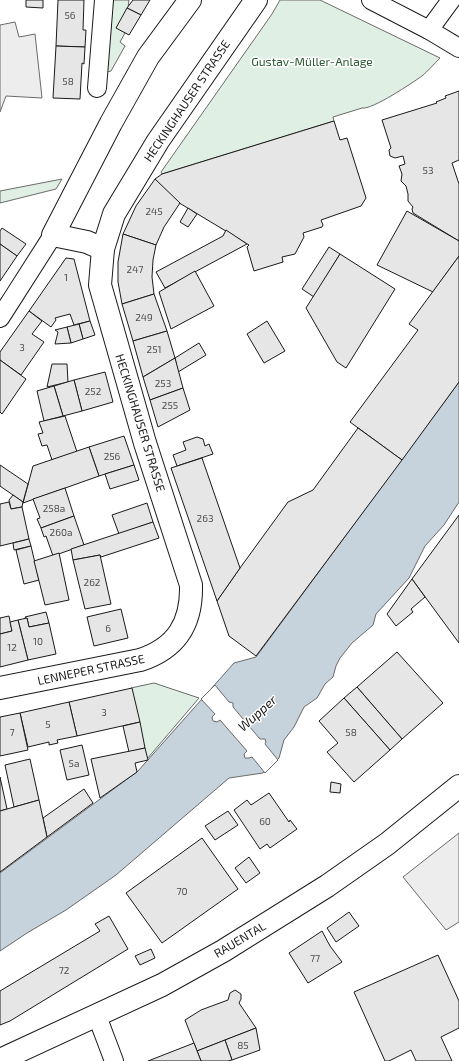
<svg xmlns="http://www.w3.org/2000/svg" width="459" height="1061" font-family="'Exo 2',sans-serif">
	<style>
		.green { fill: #e0efe3; stroke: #6a6a6a }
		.parking { fill: #ededed; stroke: #6a6a6a }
		.water { fill: #c6d2dc; stroke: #6a6a6a }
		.pier { fill: #fff; stroke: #6a6a6a }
		.building { fill: #e6e6e6; stroke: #1a1a1a }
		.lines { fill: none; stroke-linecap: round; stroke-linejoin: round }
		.street-casing { stroke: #1a1a1a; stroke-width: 20 }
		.secondary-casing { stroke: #1a1a1a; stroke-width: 24 }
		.primary-casing { stroke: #1a1a1a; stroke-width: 24 }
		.street { stroke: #fff; stroke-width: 18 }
		.secondary { stroke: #fff; stroke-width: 22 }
		.primary { stroke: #fff; stroke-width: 22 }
		.labels { text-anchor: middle; stroke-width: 3; stroke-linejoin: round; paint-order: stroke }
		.number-label { font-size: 10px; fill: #4d4d4d }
		.park-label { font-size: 12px; fill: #2b5a34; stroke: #fff }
		.street-label { font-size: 12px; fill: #1a1a1a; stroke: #fff }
		.water-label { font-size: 13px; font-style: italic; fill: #1a1a1a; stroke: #fff }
	</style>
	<rect width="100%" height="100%" fill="#fff"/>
	<g class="green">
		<path d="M113,0h16l-4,33 -5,9 5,4 -14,25 -4,1z"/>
		<path d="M280,0h40l120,58c-6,6 -12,13 -18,18 -10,7 -50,34 -60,32l-29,9 1,4 -172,53 -1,-2 111,-158z"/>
		<path d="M62,179l-6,10 -56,14v-12z"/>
		<path d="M154,683l45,15 -52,61 -16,-71z"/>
	</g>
	<g class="parking">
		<path d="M15,22l4,15 16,-3 7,64 -36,-2 -6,16v-87z"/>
		<path d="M459,833v89l-13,8 -43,-53z"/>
	</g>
	<path class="water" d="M459,382v120l-15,23 -19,21 -16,32 -33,36 -3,11 -21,18 -12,15 -4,8 -3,11 -8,7 -8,14 -13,9 -10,20 -10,13 -5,18 -16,15 -34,5 -113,97 -50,35 -39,23 -27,18v-78l138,-102 96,-108 22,-6z"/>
	<path class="pier" d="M215,685l14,17 4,1v4l27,32h5l1,3 -1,2 13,16 -13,13 -13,-16 -3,1h-4l-1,-4 3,-3 -27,-31 -3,2 -4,-1 -1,-4 3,-3 -14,-15z"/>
	<g class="building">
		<path d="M26,0h17v8l-17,-1z"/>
		<path d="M58,0h26l-1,30h3l-1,17 -29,-1z"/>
		<path d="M133,0h17l-9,15 -14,-7z"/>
		<path d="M127,8l14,7 -12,20 -13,-7z"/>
		<path d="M56,46l29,1 -1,17 -2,-1 -2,36 -27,-1z"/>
		<path d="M459,91v69l-7,3 7,21v57l-46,-28 -1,-4 1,-2 -5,-6v-7l-2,-8 -5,-5 1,-7 -3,-8 6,-2 -2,-8 -8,2 -5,-2 -1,-6 2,-2 -9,-28 55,-17 -1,-1 10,-4 -1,-2z"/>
		<path d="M334,121l6,19 7,-2 19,60 -5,8 -40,14 2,5 -1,2 -19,6 1,4 -9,17 -13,3 1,5 -29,9 -7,-24 2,-2 -73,-44 -21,-22 7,-5z"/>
		<path d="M155,179l25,24 -16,24 -8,18 -33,-11 13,-28z"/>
		<path d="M188,208l9,6 -9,13 -8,-5z"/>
		<path d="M407,211l52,30v15l-26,36 -56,-27z"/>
		<path d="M2,228l24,16 -9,12 -17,-12v-13z"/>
		<path d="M226,230l21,14 -82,44 -9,-16 67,-36z"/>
		<path d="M123,234l33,11 -3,15 -1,17 2,17 -32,10 -4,-22v-20z"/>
		<path d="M0,244l17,12 -17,25z"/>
		<path d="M329,247l11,7 -26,43 -12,-8z"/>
		<path d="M340,254l55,35 -49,79 -9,-6 -31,-54z"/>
		<path d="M459,256v126l-57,78 -52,-38 68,-92 -9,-6z"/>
		<path d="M66,258l8,1 16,62 -16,4 -4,-11 -15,4 1,2 -5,7 -22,-16z"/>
		<path d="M195,271l19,35 -43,23 -12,-37z"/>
		<path d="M154,294l13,37 -34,10 -11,-37z"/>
		<path d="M29,311l13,10 -10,13 12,8 -23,33 -21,-15v-8z"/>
		<path d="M90,321l5,14 -12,4 -4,-15z"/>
		<path d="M267,321l18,30 -21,12 -17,-29z"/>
		<path d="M79,324l4,15 -12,4 -4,-16z"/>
		<path d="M67,327l4,16 -16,1 3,-12 -3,-2z"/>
		<path d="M167,331l8,27 -32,19 -10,-36z"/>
		<path d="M199,343l7,12 -28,17 -3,-14z"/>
		<path d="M175,358l8,30 -33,12 -7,-23z"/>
		<path d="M0,360l26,19 -24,35 -2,-2z"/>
		<path d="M52,364h15l1,18 -21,5z"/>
		<path d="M105,372l8,30 -31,9 -8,-31z"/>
		<path d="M74,380l8,31 -19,5 -9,-30z"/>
		<path d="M54,386l9,30 -19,5 -7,-30z"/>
		<path d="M183,388l7,22 -32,17 -8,-27z"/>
		<path d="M65,416l12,36 -25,8 -5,-15 -5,1 -4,-12 5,-1 -4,-11z"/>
		<path d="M358,428l44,32 -146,196 -27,-20 -12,-35 23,-33 48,-66 25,-12z"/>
		<path d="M124,436l10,29 -35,11 -10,-29z"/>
		<path d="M197,437l6,2 2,7 4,-2 4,10 -36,12 -4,-11 13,-5 -3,-8z"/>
		<path d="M89,447l10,29 -76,27 10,-37z"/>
		<path d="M202,458l38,110 -23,33 -46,-133z"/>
		<path d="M0,465l28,19 -5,18 -23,-16z"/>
		<path d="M134,465l5,15 -29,9 -5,-15z"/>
		<path d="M65,488l9,28 -33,12 -4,-9 3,-1 -7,-19z"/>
		<path d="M13,495l10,7 -1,5 -11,2 -2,-9z"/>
		<path d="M9,502l2,7 11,-2 7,32 -29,7v-42z"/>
		<path d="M147,503l6,19 -34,12 -7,-19z"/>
		<path d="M459,515v128l-47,-64z"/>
		<path d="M74,516l10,29 -31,11 -7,-20 -2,1 -3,-9z"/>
		<path d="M153,522l6,16 -58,19 -1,-2 -27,5 -2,-11z"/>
		<path d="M29,539l2,7 -17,4 -1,-7z"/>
		<path d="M31,546l8,34 -15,4 -8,-34z"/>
		<path d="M59,553l10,47 -24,5 -11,-44z"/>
		<path d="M100,555l11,49 -26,5 -12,-49z"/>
		<path d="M412,579l13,18 -14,12 2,3 -17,14 -9,-12z"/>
		<path d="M121,609l7,29 -34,8 -7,-29z"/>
		<path d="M46,612l3,11 -20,4 -2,-9 -1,1 -1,-2z"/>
		<path d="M9,616l3,15 -12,3v-16z"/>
		<path d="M27,618l2,9 20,-4 7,31 -28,6 -10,-40z"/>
		<path d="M18,620l10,40 -28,7v-33l12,-3 -2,-9z"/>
		<path d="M397,652l46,51 -41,36 -45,-52z"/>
		<path d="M357,687l45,52 -12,11 -46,-52z"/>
		<path d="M132,688l8,34 -63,14 -8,-34z"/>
		<path d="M344,698l46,52 -36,32 -27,-30 11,-9 -19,-22z"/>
		<path d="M69,702l8,34 -20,4 1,3 -9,2v-3l-21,5 -8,-34z"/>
		<path d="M20,713l8,37 -28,6v-39z"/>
		<path d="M140,722l5,26 -16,4 -6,-26z"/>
		<path d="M82,745l7,30 -22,5 -7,-30z"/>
		<path d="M145,748l3,12 -13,3 2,9 -37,26 -9,-39z"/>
		<path d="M30,759l9,41 -25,7 -9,-42z"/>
		<path d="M0,777l7,32 -7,2z"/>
		<path d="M331,782l10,2 -1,9 -10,-1z"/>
		<path d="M84,789l9,14 -46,34 -4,-19z"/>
		<path d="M269,793l20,29 1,-2 7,9 -27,19 -3,-4 -7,5 -26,-39 13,-10 4,5z"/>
		<path d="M39,800l8,37 -47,35v-61z"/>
		<path d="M228,811l10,14 -23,15 -10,-14z"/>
		<path d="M202,838l36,51 -76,54 -36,-50z"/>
		<path d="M249,857l11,16 -14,10 -11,-15z"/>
		<path d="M349,912l10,14 -23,16 -9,-14z"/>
		<path d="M109,916l19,33 -118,72 -10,4v-34l100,-60 -5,-7z"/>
		<path d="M322,931l8,15 12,16 -34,21 -19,-30z"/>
		<path d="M151,949l4,9 -15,7 -5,-9z"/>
		<path d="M438,955l21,46v27l-18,9 11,24h-36l-5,-11 -22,11h-4l-31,-69z"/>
		<path d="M235,990l6,4v5l-2,4 17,25 -59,23 -12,-31 16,-10 27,-10 2,-7z"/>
		<path d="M256,1028l4,22 -28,10 -7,-20z"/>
		<path d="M225,1040l7,20 -4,1h-27l-4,-10z"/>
		<path d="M194,1043l7,18h-53z"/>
	</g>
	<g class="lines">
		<defs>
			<g id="street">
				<path d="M371,0l58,30 30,18"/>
				<path d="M429,30l22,-30"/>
				<path d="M97,88l7,-88"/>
				<path d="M0,318l53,-83"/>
				<path d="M97,1016l17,45"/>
			</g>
			<g id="secondary">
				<path d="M103,249l-16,-7 -34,-7 58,-112 37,-66 42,-57"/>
				<path d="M0,688l140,-28c37,-12 52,-37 51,-75l-46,-142 -45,-158 3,-36 11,-35 44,-73 98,-141"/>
			</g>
			<path id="primary" d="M0,1060l162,-75 61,-34 104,-65 60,-42 72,-58"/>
		</defs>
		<use href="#street" class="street-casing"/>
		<use href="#secondary" class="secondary-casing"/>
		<use href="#primary" class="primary-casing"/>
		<use href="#street" class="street"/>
		<use href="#secondary" class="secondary"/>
		<use href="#primary" class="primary"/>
	</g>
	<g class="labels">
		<g class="number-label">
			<text x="70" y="19">56</text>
			<text x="68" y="85">58</text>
			<text x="428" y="174">53</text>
			<text x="154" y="215">245</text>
			<text x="135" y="273">247</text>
			<text x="66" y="281">1</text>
			<text x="144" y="321">249</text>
			<text x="22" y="351">3</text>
			<text x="154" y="353">251</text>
			<text x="163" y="387">253</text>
			<text x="93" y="395">252</text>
			<text x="170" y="409">255</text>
			<text x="112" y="460">256</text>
			<text x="54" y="512">258a</text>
			<text x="205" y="522">263</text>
			<text x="61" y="536">260a</text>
			<text x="92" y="586">262</text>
			<text x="108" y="632">6</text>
			<text x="38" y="645">10</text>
			<text x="12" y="651">12</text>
			<text x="104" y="716">3</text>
			<text x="48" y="728">5</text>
			<text x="12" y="736">7</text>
			<text x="351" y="736">58</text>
			<text x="74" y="767">5a</text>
			<text x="265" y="825">60</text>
			<text x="182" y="895">70</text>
			<text x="315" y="962">77</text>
			<text x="64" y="974">72</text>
			<text x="243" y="1049">85</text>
		</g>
		<g class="park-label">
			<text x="312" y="66">Gustav-Müller-Anlage</text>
		</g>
		<g class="street-label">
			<text transform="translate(187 101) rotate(-56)" y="4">HECKINGHAUSER STRASSE</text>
			<text transform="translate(140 423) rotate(73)" y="4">HECKINGHAUSER STRASSE</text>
			<text transform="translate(91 670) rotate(-12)" y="4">LENNEPER STRASSE</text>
			<text transform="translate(240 940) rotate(-31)" y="4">RAUENTAL</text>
		</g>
		<g class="water-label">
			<text transform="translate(257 713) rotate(-42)" y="5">Wupper</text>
		</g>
	</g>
</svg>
